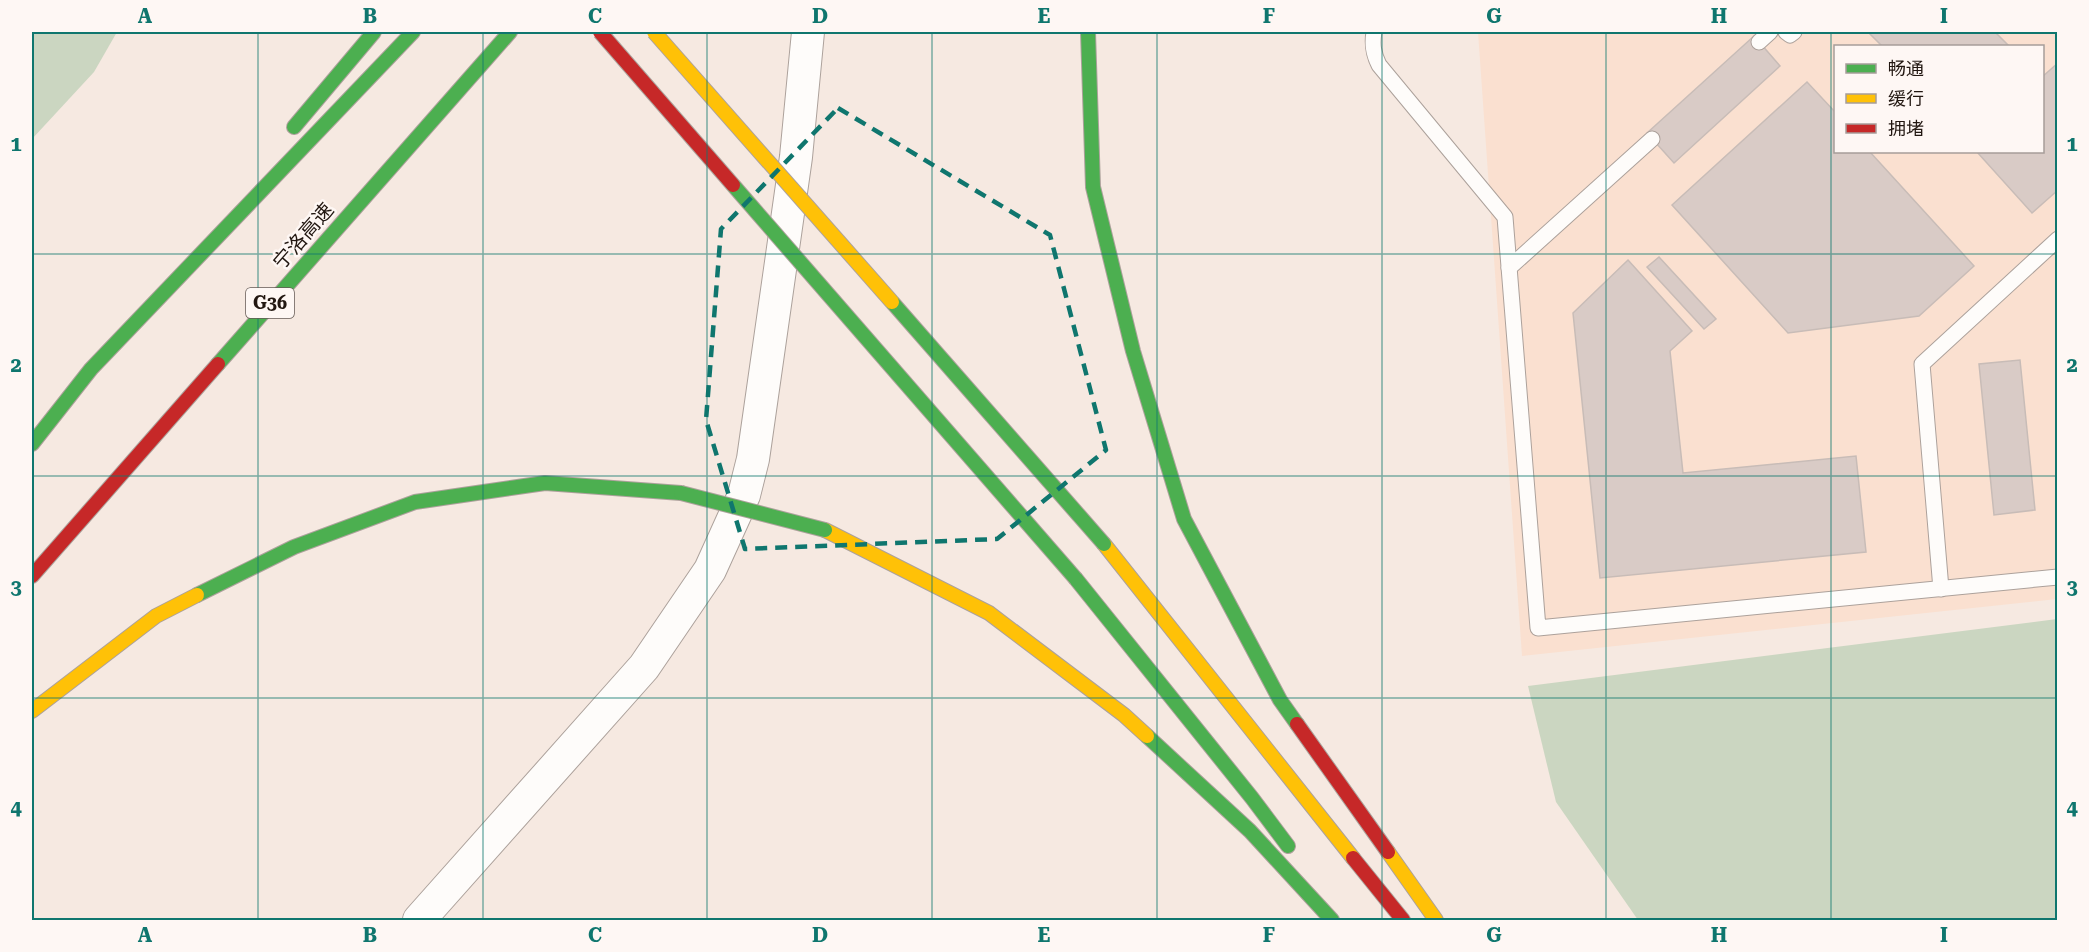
<svg xmlns="http://www.w3.org/2000/svg" width="2089" height="952" font-family="'Roboto Serif','Noto Sans SC',serif">
	<style>
		.built { fill: #fae0d0; fill-rule: evenodd }
		.green { fill: #cbd6c1 }
		.building { fill: #d9cbc6; stroke: #c8bcb7; stroke-width: 1.5 }
		.lines { fill: none; stroke-linecap: round; stroke-linejoin: round }
		.lane-casing { stroke: #aca19b; stroke-width: 17 }
		.street-casing { stroke: #aca19b; stroke-width: 34 }
		.fast-casing { stroke: #aca19b; stroke-width: 16 }
		.slow-casing { stroke: #aca19b; stroke-width: 16 }
		.jam-casing { stroke: #aca19b; stroke-width: 16 }
		.lane { stroke: #fefcfa; stroke-width: 15 }
		.street { stroke: #fefcfa; stroke-width: 32 }
		.fast { stroke: #4caf50; stroke-width: 14 }
		.slow { stroke: #ffc107; stroke-width: 14 }
		.jam { stroke: #c62828; stroke-width: 14 }
		.fast-bridge-casing { stroke: #aca19b; stroke-width: 16; stroke-linecap: butt }
		.slow-bridge-casing { stroke: #aca19b; stroke-width: 16; stroke-linecap: butt }
		.jam-bridge-casing { stroke: #aca19b; stroke-width: 16; stroke-linecap: butt }
		.fast-bridge { stroke: #4caf50; stroke-width: 14 }
		.slow-bridge { stroke: #ffc107; stroke-width: 14 }
		.jam-bridge { stroke: #c62828; stroke-width: 14 }
		.marked { fill: none; stroke: #0f766e; stroke-width: 4.5; stroke-dasharray: 12 8; stroke-linejoin: round }
		.grid { fill: none; stroke: #0f766e; stroke-width: 1.5; stroke-opacity: 0.55 }
		.labels { text-anchor: middle; stroke-width: 5; stroke-linejoin: round; paint-order: stroke }
		.shield { fill: #fef7f4; stroke: #645a55; stroke-width: 1.5 }
		.shield-label { font-size: 18px; font-weight: bold; fill: #221711 }
		.street-label { font-size: 20px; fill: #221711; stroke: #fef7f4 }
		.neatline { fill: none; stroke: #0f766e; stroke-width: 2 }
		.grid-label { font-size: 20px; text-anchor: middle; font-weight: bold; fill: #0f766e }
	</style>
	<rect width="100%" height="100%" fill="#f6e9e1"/>
	<path class="built" d="M1478,32h579v567l-535,57zM1836,46h206v106h-206z"/>
	<g class="green">
		<path d="M32,32h85l-23,40 -62,67z"/>
		<path d="M2057,619v301h-419l-82,-118 -28,-116z"/>
	</g>
	<g class="building">
		<path d="M1868,32h127l14,14h-127z"/>
		<path d="M1754,36l26,30 -106,97 -27,-30z"/>
		<path d="M2058,63v127l-26,23 -55,-61h65v-75z"/>
		<path d="M1807,82l29,31v39h34l104,114 -55,50 -131,17 -116,-128z"/>
		<path d="M1659,257l57,62 -12,10 -57,-62z"/>
		<path d="M1628,260l64,71 -22,20 13,122 173,-17 10,96 -266,26 -27,-265z"/>
		<path d="M2020,360l15,150 -41,5 -15,-151z"/>
	</g>
	<g class="lines">
		<defs>
			<g id="lane">
				<path d="M1374,32c-2,12 -1,21 5,33l126,152 33,411 520,-51"/>
				<path d="M1786,32l4,3 4,-3"/>
				<path d="M1759,42l11,-10"/>
				<path d="M1509,268l143,-129"/>
				<path d="M1941,589l-19,-225 136,-125"/>
			</g>
			<path id="street" d="M419,920l225,-253 66,-97 34,-75 9,-36 43,-302 12,-125"/>
			<g id="fast">
				<path d="M1088,32l5,155 40,164 51,168 96,181 17,24"/>
				<path d="M294,127l80,-95"/>
				<path d="M218,364l292,-332"/>
				<path d="M32,444l59,-75 322,-337"/>
				<path d="M1076,579l176,219 36,48"/>
				<path d="M197,595l97,-48 121,-45 130,-19 136,10"/>
				<path d="M1147,736l103,95 82,89"/>
			</g>
			<g id="slow">
				<path d="M825,530l164,83 135,102 23,21"/>
				<path d="M1104,544l249,314"/>
				<path d="M32,711l124,-95 41,-21"/>
				<path d="M1388,852l48,68"/>
			</g>
			<g id="jam">
				<path d="M32,576l186,-212"/>
				<path d="M1297,724l91,128"/>
				<path d="M1353,858l50,62"/>
			</g>
		</defs>
		<use href="#lane" class="lane-casing"/>
		<use href="#street" class="street-casing"/>
		<use href="#fast" class="fast-casing"/>
		<use href="#slow" class="slow-casing"/>
		<use href="#jam" class="jam-casing"/>
		<use href="#lane" class="lane"/>
		<use href="#street" class="street"/>
		<use href="#fast" class="fast"/>
		<use href="#slow" class="slow"/>
		<use href="#jam" class="jam"/>
		<defs>
			<g id="fast-bridge">
				<path d="M733,185l343,394"/>
				<path d="M892,302l212,242"/>
				<path d="M681,493l144,37"/>
			</g>
			<path id="slow-bridge" d="M654,32l238,270"/>
			<path id="jam-bridge" d="M600,32l133,153"/>
		</defs>
		<use href="#fast-bridge" class="fast-bridge-casing"/>
		<use href="#slow-bridge" class="slow-bridge-casing"/>
		<use href="#jam-bridge" class="jam-bridge-casing"/>
		<use href="#fast-bridge" class="fast-bridge"/>
		<use href="#slow-bridge" class="slow-bridge"/>
		<use href="#jam-bridge" class="jam-bridge"/>
	</g>
	<path class="marked" d="M838,108l212,127 56,215 -109,89 -252,10 -39,-129 15,-191z"/>
	<path class="grid" d="M258,32v888M483,32v888M707,32v888M932,32v888M1157,32v888M1382,32v888M1606,32v888M1831,32v888M32,254h2026M32,476h2026M32,698h2026"/>
	<g class="labels">
		<rect class="shield" x="246" y="288" width="48" height="30" rx="4.5"/>
		<g class="shield-label">
			<text x="270" y="309">G36</text>
		</g>
		<g class="street-label">
			<text transform="translate(303 236) rotate(-49)" y="7">宁洛高速</text>
		</g>
	</g>
	<rect width="2089" height="952" fill="none" stroke="#fef7f4" stroke-width="66"/>
	<rect x="1834" y="45" width="210" height="108" fill="#fef7f4" stroke="#a69d99" stroke-width="1.5"/>
	<rect x="1846" y="64" width="30" height="9" fill="#4caf50" stroke="#a69d99" stroke-width="1.5"/>
	<text x="1888" y="75" font-size="18" fill="#221711">畅通</text>
	<rect x="1846" y="94" width="30" height="9" fill="#ffc107" stroke="#a69d99" stroke-width="1.5"/>
	<text x="1888" y="105" font-size="18" fill="#221711">缓行</text>
	<rect x="1846" y="124" width="30" height="9" fill="#c62828" stroke="#a69d99" stroke-width="1.5"/>
	<text x="1888" y="135" font-size="18" fill="#221711">拥堵</text>
	<rect x="33" y="33" width="2023" height="886" class="neatline"/>
	<g class="grid-label">
		<text x="145" y="23">A</text>
		<text x="370" y="23">B</text>
		<text x="595" y="23">C</text>
		<text x="820" y="23">D</text>
		<text x="1044" y="23">E</text>
		<text x="1269" y="23">F</text>
		<text x="1494" y="23">G</text>
		<text x="1719" y="23">H</text>
		<text x="1944" y="23">I</text>
		<text x="16" y="151">1</text>
		<text x="2072" y="151">1</text>
		<text x="16" y="372">2</text>
		<text x="2072" y="372">2</text>
		<text x="16" y="594">3</text>
		<text x="2072" y="594">3</text>
		<text x="16" y="815">4</text>
		<text x="2072" y="815">4</text>
		<text x="145" y="942">A</text>
		<text x="370" y="942">B</text>
		<text x="595" y="942">C</text>
		<text x="820" y="942">D</text>
		<text x="1044" y="942">E</text>
		<text x="1269" y="942">F</text>
		<text x="1494" y="942">G</text>
		<text x="1719" y="942">H</text>
		<text x="1944" y="942">I</text>
	</g>
</svg>
